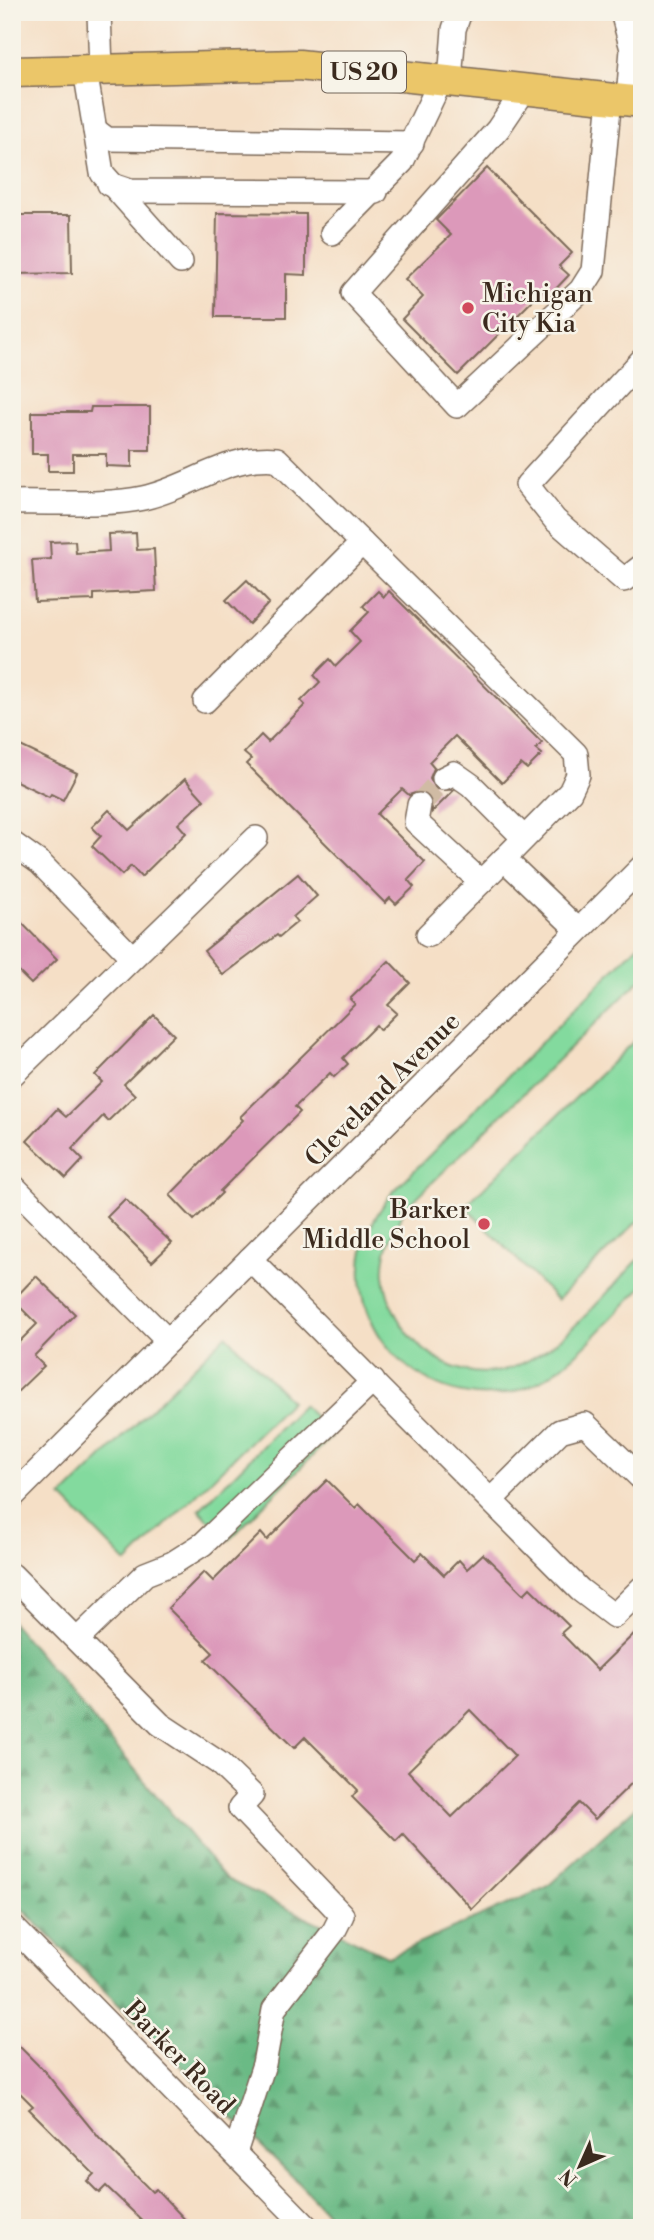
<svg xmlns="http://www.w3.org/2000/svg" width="654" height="2240" font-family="'Libre Bodoni',serif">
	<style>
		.forest { fill: url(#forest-firs); stroke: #527252; stroke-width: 2 }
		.pitch { fill: #83da9e; stroke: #5f825e; stroke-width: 2 }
		.building { fill: #dc99ba; fill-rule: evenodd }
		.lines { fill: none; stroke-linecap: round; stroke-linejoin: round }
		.minor-tunnel { stroke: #d0bba4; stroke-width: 23; stroke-dasharray: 23 11; stroke-linecap: butt }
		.minor-casing { stroke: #7c6959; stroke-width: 26 }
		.major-casing { stroke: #7c6959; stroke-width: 33 }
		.minor { stroke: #fff; stroke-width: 23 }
		.major { stroke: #ebc669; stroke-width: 30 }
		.poi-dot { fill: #d1495b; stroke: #f7f3e8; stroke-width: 2.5 }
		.labels { text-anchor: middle; stroke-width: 5; stroke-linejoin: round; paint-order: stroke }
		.shield { fill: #f7f3e8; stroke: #73665b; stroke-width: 2 }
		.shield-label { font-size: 24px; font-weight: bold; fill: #3b2a1e }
		.poi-label { font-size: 26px; fill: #3b2a1e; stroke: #f7f3e8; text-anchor: start }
		.street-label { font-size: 26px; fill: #3b2a1e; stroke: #f7f3e8 }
	</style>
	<defs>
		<pattern id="forest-firs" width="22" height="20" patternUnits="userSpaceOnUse" patternTransform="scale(1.75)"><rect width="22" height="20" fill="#6aba85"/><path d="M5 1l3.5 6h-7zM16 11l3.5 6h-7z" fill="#58976c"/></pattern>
	</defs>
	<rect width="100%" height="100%" fill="#f7f3e8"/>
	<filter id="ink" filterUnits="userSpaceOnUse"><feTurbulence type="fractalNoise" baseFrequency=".0143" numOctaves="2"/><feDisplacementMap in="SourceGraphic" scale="14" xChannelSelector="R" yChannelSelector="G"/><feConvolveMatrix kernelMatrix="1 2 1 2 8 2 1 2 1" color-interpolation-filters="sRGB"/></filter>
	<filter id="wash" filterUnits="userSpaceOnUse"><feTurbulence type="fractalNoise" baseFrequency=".00686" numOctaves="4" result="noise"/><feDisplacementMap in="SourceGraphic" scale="28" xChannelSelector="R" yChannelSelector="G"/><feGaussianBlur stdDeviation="1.57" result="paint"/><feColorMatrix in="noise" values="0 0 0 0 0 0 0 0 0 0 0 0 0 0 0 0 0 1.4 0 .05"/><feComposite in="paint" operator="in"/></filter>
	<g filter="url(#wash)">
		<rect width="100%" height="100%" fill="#f5dfc6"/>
		<path class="forest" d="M12,1622l214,257 163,78 158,-70 95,-86v427h-302l-35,-39 -293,-290z"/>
		<g class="pitch">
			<path d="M642,941v37l-238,232c-10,21 -22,41 -20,65 5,58 64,113 124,94 54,-18 95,-74 134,-113v31c-33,32 -74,85 -117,101 -87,33 -183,-51 -161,-143 5,-20 16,-35 27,-51z"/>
			<path d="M639,1036l3,3v178l-85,83 -92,-94z"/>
			<path d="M226,1335l65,66 -164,162 -65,-66z"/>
			<path d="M303,1405l30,30 -104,105 -30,-30z"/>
		</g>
		<g id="blocks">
			<g class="building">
				<path d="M487,168l85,85 -13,13 10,9 -20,21 -6,-6 -85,85 -56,-56 21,-22 -18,-18 46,-44 -15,-15z"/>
				<path d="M217,213l89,1v61l-20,-1v43h-71z"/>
				<path d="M12,215h59l1,58 -60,1z"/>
				<path d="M91,407h59v43h-18v17l-26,-1v-12h-33v17h-25v-17h-16v-42h58z"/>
				<path d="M136,533l1,17 17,-1 2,42 -62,3v6l-59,2 -3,-42 19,-1 -1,-17 25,-1 1,12 33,-2 -1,-17z"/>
				<path d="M247,580l22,23 -20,21 -23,-24z"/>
				<path d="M378,591l6,6 5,-6 153,152 -6,6 6,5 -15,15 -6,-5 -19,19 -47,-47 -26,26 5,6 -4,10 6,11 18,1 -22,22v-11l-5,-7 -6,-3 -12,4 -7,-6 -25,25 48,48 -17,18 6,7 -18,17 -6,-6 -5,5 -139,-139 5,-5 -7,-6 17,-18 7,7 37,-37 -4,-4 19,-19 -6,-7 16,-16 6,7 24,-24 -10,-11 19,-19 -6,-6z"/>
				<path d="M12,742l65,31 -14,27 -12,-6 -2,3 -37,-18z"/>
				<path d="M185,779l19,21 -26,24 8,9 -45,44 -10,-11 -9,9 -30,-29 9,-10 -9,-9 17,-17 20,20z"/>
				<path d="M298,874l19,22 -24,21 4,5 -18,15 -2,-2 -54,40 -19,-24z"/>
				<path d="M12,913l45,46 -26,25 -19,-19z"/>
				<path d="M389,961l21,22 -22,22 9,8 -17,17 -4,-5 -33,33 5,6 -14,13 -4,-4 -35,34 5,5 -80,79 2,2 -28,27 -24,-25 73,-75 -3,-3 115,-113 -5,-5z"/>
				<path d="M154,1015l20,20 -50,49 11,11 -27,26 -5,-5 -31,33 11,11 -17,18 -39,-37 30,-32 9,8 36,-35 -7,-7z"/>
				<path d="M125,1199l47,44 -20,19 -45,-45z"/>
				<path d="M36,1276l39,38 -41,42 10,10 -32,31v-48l25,-25 -24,-24z"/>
				<path d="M327,1480l28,28 4,-4 56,56 7,-7 22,22 15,-15 8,9 16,-15 41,40 6,-6 39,38 -8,7 36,37 45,-44v147l-47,46 -16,-16 -107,106 -69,-75 -7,7 -44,-44 6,-7 -53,-53 -11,11 -89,-88 8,-7 -45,-45 36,-36 9,9 48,-48 6,7zM470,1710l45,46 -63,61 -44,-46z"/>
				<path d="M12,2039l34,34 53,65 53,54 4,-3 37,39h-43l-44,-42 -7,7 -12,-12 7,-7 -65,-65 4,-3 -21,-21z"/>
			</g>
		</g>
	</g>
	<g filter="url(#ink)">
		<use href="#blocks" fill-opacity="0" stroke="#7c6959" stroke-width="2"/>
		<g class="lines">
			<path class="minor-tunnel" d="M419,805l25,-27"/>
			<defs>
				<g id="minor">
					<path d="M99,12l2,58"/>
					<path d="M622,12l10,37 -4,51"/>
					<path d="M85,70l17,103 79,89"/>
					<path d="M450,81l4,-52 6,-17"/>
					<path d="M525,89l-27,40 -145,164 104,113 124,-116 12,-19 17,-173"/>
					<path d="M95,130l12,9 305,4"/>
					<path d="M109,184l21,7 246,1"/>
					<path d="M332,233l70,-71 39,-82"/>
					<path d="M642,360l-115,125 28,35 69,60 18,-14"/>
					<path d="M12,503c37,-1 97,3 131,-5 47,-10 84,-44 134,-39l299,295 2,21 -8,17 -66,67 74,71"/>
					<path d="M205,701l157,-158"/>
					<path d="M444,778l10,-5 17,12 53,53"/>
					<path d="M419,805l-3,17 65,60"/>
					<path d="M12,843l28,20 92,94"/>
					<path d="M428,935l76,-76"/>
					<path d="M12,1075l244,-237"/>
					<path d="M12,1185l156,156"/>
					<path d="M250,1259l330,331 34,26 28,-28"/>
					<path d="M12,1497l630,-630"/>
					<path d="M491,1500l69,-69 25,-7 57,55"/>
					<path d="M12,1575l148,149 59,39 33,32 -12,13 102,107 -8,16 -60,78 -10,55 -29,89"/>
					<path d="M77,1640l68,-66 28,-11 30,-19 170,-163"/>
					<path d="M12,1926l296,302"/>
				</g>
				<path id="major" d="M12,72l287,-7 343,37"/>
			</defs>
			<use href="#minor" class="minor-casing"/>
			<use href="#major" class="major-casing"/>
			<use href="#minor" class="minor"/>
			<use href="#major" class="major"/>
		</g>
	</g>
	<g class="poi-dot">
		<circle cx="468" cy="308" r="7"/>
		<circle cx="484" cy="1224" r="7"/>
	</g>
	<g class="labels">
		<rect class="shield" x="322" y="51.5" width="84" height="41" rx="5"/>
		<g class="shield-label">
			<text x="364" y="80">US 20</text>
		</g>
		<g class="poi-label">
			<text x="482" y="302">Michigan<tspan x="482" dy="30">City Kia</tspan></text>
			<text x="470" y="1218" text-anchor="end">Barker<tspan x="470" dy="30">Middle School</tspan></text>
		</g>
		<g class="street-label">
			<text transform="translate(382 1089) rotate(-45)" y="9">Cleveland Avenue</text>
			<text transform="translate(180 2057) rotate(46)" y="9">Barker Road</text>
		</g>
	</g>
	<rect width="654" height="2240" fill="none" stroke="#f7f3e8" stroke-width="42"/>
	<g transform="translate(580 2166) rotate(225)" stroke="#f7f3e8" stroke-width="5" paint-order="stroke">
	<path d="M0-5L12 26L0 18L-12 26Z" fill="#3b2a1e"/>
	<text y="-10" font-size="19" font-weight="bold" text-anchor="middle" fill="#3b2a1e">N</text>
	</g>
</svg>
